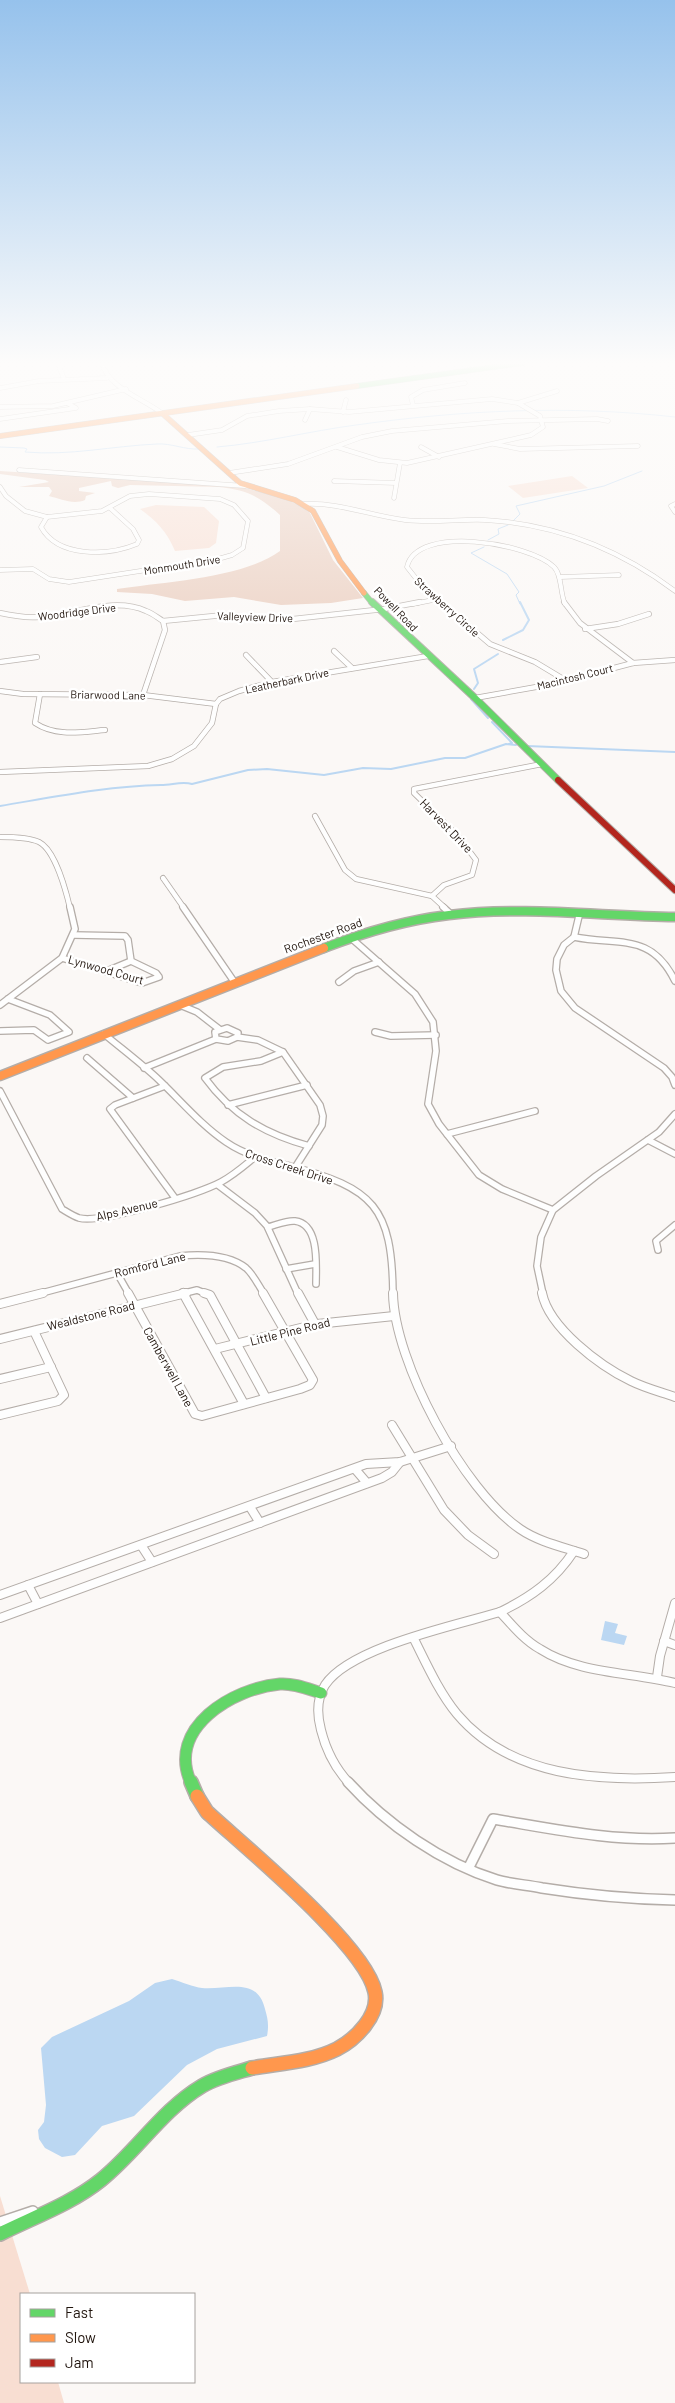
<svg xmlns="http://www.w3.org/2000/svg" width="675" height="2403" font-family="Barlow,sans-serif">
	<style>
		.green { fill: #f8ded2 }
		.forest { fill: #eacdbe }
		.water { fill: #bbd7f2 }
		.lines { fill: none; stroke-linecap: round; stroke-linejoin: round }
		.stream-far1 { stroke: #bbd7f2; stroke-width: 1 }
		.stream { stroke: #bbd7f2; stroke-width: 2 }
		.street-far4-casing { stroke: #b4ada8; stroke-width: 5 }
		.street-far3-casing { stroke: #b4ada8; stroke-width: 6 }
		.street-far2-casing { stroke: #b4ada8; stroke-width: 8 }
		.street-far1-casing { stroke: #b4ada8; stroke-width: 10 }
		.street-casing { stroke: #b4ada8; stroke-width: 12 }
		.fast-far4-casing { stroke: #b4ada8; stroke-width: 6 }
		.fast-far3-casing { stroke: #b4ada8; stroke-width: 8 }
		.fast-far2-casing { stroke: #b4ada8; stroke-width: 11 }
		.fast-far1-casing { stroke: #b4ada8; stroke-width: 13 }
		.fast-casing { stroke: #b4ada8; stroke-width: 16 }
		.slow-far2-casing { stroke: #b4ada8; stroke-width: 6 }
		.slow-far1-casing { stroke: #b4ada8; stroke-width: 11 }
		.slow-casing { stroke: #b4ada8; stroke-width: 16 }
		.jam-casing { stroke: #b4ada8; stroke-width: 8 }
		.street-far4 { stroke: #fefefe; stroke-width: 4 }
		.street-far3 { stroke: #fefefe; stroke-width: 4.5 }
		.street-far2 { stroke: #fefefe; stroke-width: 5.5 }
		.street-far1 { stroke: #fefefe; stroke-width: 8 }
		.street { stroke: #fefefe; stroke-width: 9 }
		.fast-far4 { stroke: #63d668; stroke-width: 5 }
		.fast-far3 { stroke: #63d668; stroke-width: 6 }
		.fast-far2 { stroke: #63d668; stroke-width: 8 }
		.fast-far1 { stroke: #63d668; stroke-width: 11 }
		.fast { stroke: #63d668; stroke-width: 13 }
		.slow-far2 { stroke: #ff974d; stroke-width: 5 }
		.slow-far1 { stroke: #ff974d; stroke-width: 8 }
		.slow { stroke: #ff974d; stroke-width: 13 }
		.jam { stroke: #b3261e; stroke-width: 6 }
		.labels { text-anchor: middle; stroke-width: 5; stroke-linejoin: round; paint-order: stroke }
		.far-street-label { font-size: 11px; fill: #20140d; stroke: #fff }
		.street-label { font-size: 12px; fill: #20140d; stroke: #fff }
	</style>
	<rect width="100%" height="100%" fill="#fbf8f6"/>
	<g class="green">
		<path d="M572,476l16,12 -65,10 -15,-12z"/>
		<path d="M156,505l48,2 15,14 -3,22 -7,5 -34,3c-8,-19 -18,-30 -35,-42z"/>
		<path d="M0,2196l30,98h-9v88h37l6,21h-64z"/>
	</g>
	<path class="forest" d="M0,471l242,16 43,12 16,7 9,7 23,47 30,38 -32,5 -50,2 -47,-8 -49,4 -33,-7 -35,-2v-3c46,-7 127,-11 163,-38v-36c-21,-19 -33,-25 -61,-28l-89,-2 -12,3 -6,-2 -1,-5 -32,7v3l16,2 -9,3 -1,4c-12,5 -24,-1 -36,-4l3,-5 -3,-4h-30l30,-5 -4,-2 -45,-6z"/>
	<g class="water">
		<path d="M605,1621l13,3 -3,9 12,3 -3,9 -23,-5z"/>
		<path d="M172,1979c10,3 21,8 30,9 26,2 55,-12 63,21 3,10 4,17 2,27l-50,13 -30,16 -53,51 -32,10 -27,29 -13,2 -17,-9 -6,-9 -1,-9 6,-8 2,-17 -5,-57 11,-11 77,-36 26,-18z"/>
	</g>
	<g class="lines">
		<g class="stream-far1">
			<path d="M0,447l24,1 3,1 -2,3c45,4 87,-6 132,-8 14,-1 28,6 42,5"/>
			<path d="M217,447c47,-4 93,-16 139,-22 107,-15 212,-20 319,-8"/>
			<path d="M512,522l8,-8 -4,-8 88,-20 38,-15"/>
			<path d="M488,540l11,-6 -1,-5 10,-4"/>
			<path d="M484,547l-13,6 36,21 12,18 -3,3 4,9"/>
		</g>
		<g class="stream">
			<path d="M503,640l20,-10 6,-10 -9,-18"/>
			<path d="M474,689l4,-6 -4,-14 24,-15"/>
			<path d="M471,699l17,19"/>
			<path d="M492,722l20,21 -3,1"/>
			<path d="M527,746l148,6"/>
			<path d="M0,806c54,-9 107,-20 161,-21 11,0 21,-4 31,-1l56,-14 19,-1 57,6 39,-7 28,1 54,-11h20l41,-14 10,1"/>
		</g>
		<defs>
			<g id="street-far4">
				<path d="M102,363c6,25 42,36 61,51"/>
				<path d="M59,366l5,13"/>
				<path d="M0,388l39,-7 68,-3"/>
				<path d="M518,403l39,-12"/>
				<path d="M413,405l-2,-8 12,-7 42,-7"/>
				<path d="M0,407l53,-1 73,-17"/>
				<path d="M343,412l3,-12"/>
				<path d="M0,419l76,-11 -9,-5"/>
				<path d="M305,420l5,-11"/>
				<path d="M188,435l34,-5 25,-14 32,-5 31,-2 39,3 143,-13 26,4 22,13 3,11 -12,8 -124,28 -28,-3 -42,-13"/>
				<path d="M494,444l26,5 118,-3"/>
				<path d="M421,447l18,10"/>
				<path d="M19,470l226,16"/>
				<path d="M229,473l59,-9 74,-27 30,-6 116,-10 89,-2 11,2"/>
				<path d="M334,481l62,2"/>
				<path d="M0,487l6,9 19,15 22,6 55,-6 28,-15 19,-2 71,5 14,6 14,16 -5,27 -11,7 -14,4 -149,23 -20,-3 -16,-10 -33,1"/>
				<path d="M394,498l6,-35"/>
				<path d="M304,504c35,-2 67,12 101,16 27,3 54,-1 80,0 71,4 134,29 190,71"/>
				<path d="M675,504l-4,2 4,6"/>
				<path d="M47,517l-6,10c17,31 67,29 96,17l2,-4 -6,-11 -23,-21"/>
				<path d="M560,577l59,-2"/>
				<path d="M413,604l25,-5"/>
				<path d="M443,604l-21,-18 -15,-19c9,-43 123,-24 147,0 8,8 6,26 11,37"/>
			</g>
			<g id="street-far3">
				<path d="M441,602l49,42 45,18 30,18"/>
				<path d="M564,602l16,21 53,40"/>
				<path d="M0,613c13,3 25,5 39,4 34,-2 74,-21 107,-6 6,2 12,7 17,10l2,9 -22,65"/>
				<path d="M163,621l61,-6 69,4 91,-10 36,-7"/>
				<path d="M585,629l33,-5 31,-10"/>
				<path d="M334,651l18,17"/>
				<path d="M246,655l26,27"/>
				<path d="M0,662l37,-5"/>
				<path d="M0,691l23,3 120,1 73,9"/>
				<path d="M40,694l-5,29c21,14 46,9 70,7"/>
				<path d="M475,698l78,-14 80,-21 42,-3"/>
				<path d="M0,772l148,-6 24,-7 22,-13 18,-23 4,-19 4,-5 19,-8 33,-9 156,-26"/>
				<path d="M315,816l30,54 11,9 76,17"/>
				<path d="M0,837c12,0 28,0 39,5 16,8 27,49 31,66"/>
				<path d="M163,878l21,30"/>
				<path d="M445,908l-13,-12 12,-11 28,-10 4,-15 -18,-24 -44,-43v-4l128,-25"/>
			</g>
			<g id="street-far2">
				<path d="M183,907l52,76"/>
				<path d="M443,907l9,8"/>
				<path d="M579,916l-5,21 -10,8 -7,14 -1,11 5,21 14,17 89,60 8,9 3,8"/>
				<path d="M574,937c45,9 77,-5 101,44"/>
				<path d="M351,938l64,56 18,28 3,29 -8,53 11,20 40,51 23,14 51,21"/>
				<path d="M62,958l80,25 17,-6 -3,-4 -25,-12 -3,-21 -3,-4 -51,-1"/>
				<path d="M107,971l24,-10"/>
				<path d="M339,982l15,-11 25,-9"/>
				<path d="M0,1005l62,-47 13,-29 -5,-22"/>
				<path d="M180,1005l17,7 22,17"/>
				<path d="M227,1028l11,5 -1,4 -9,4 -12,-2 -1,-7z"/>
				<path d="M0,1031l34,-1 14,10 21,-8 -19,-17 -42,-16"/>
				<path d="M375,1032l16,4 45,-1"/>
				<path d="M104,1034c18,15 38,30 55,46 22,21 42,45 67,62 19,13 42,19 64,24 84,22 102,41 103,128"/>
				<path d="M237,1037l21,3 25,12 37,53 3,11 -1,9 -26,41"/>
				<path d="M283,1052l-22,9 -38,6 -18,11c27,37 60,56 104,68"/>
				<path d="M87,1058l46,40"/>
				<path d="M144,1068l72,-29"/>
				<path d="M165,1086l-50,19 -5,4 65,89"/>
				<path d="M0,1091l62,118c5,3 11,7 17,9 22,6 120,-24 142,-36 13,-7 23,-16 34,-25"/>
				<path d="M228,1105l79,-20"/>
				<path d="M447,1134l88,-23"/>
				<path d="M648,1140l27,14"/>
				<path d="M218,1185l37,28 12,13 31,68"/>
				<path d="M268,1227c8,-2 19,-7 27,-6 25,3 21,45 21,63"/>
				<path d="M658,1250l-2,-9 19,-16"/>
				<path d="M286,1269l29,-5"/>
				<path d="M117,1273l12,21"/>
				<path d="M183,1292l1,2"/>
				<path d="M38,1294l142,-38c21,-2 48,-2 66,12 7,6 13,18 18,26"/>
				<path d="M181,1294l16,-4 10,4"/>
				<path d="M543,1294l-6,-28 4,-29 12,-27 43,-34 63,-44 16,-18"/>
			</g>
			<g id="street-far1">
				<path d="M128,1293l67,121 7,2 98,-27 10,-4 3,-5 -50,-87"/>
				<path d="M183,1293l61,111"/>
				<path d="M204,1293l6,2 56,103"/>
				<path d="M298,1293l17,31"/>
				<path d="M393,1293c1,69 70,197 127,236 19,13 43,18 64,25"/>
				<path d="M542,1293c7,35 58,73 89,88 14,7 30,11 44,16"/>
				<path d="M0,1304l43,-11"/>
				<path d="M0,1339l186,-46"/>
				<path d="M215,1349l102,-25 77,-8"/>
				<path d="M0,1379l51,-12"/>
				<path d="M0,1415l58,-14 6,-6 -30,-64"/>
				<path d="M392,1425l52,85 24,25 26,19"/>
				<path d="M355,1469l12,14"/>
				<path d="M250,1507l10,16"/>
				<path d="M141,1545l11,17"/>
				<path d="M28,1585l10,19"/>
				<path d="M0,1595l366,-131 34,-2 51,-16"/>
				<path d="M500,1612c12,13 24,28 40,37 39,25 91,23 135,34"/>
				<path d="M0,1618l382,-140 10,-6 8,-10"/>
				<path d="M414,1639c13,26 25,53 43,75 53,63 142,68 218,63"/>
				<path d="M664,1641l11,4"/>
				<path d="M657,1677l3,-21 15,-53"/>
				<path d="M349,1783c-14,-15 -23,-33 -28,-53 -4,-15 -4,-32 4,-45 25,-38 132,-60 175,-73 31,-15 55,-32 74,-61"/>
			</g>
			<g id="street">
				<path d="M348,1782c38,42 94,81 149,98 14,4 30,5 45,8 44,7 88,11 133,12"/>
				<path d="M469,1867l24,-48c61,10 120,23 182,19"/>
				<path d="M0,2222l33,-11"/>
			</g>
			<g id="fast-far4">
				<path d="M357,386l166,-23"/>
				<path d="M364,593l9,11"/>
			</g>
			<path id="fast-far3" d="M372,602l103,96 83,82"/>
			<path id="fast-far2" d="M324,948c41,-16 82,-28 125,-33 75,-9 151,1 226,2"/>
			<path id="fast-far1" d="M191,1783c-25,-55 42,-95 89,-99 14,-1 28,5 41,9"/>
			<g id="fast">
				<path d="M191,1782l6,14"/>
				<path d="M0,2234c34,-17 71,-30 101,-54 36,-29 61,-70 101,-94 15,-9 33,-13 50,-18"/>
			</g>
			<g id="slow-far2">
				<path d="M163,414l77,69 55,17 18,11 27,50 24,32"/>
				<path d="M0,436l357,-50"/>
			</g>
			<path id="slow-far1" d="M0,1076l324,-128"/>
			<path id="slow" d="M197,1796l10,16c38,35 159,134 168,180 5,23 -19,47 -38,57 -26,13 -56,14 -85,19"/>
			<path id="jam" d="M558,780l117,110"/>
		</defs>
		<use href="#street-far4" class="street-far4-casing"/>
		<use href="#street-far3" class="street-far3-casing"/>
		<use href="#street-far2" class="street-far2-casing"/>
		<use href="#street-far1" class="street-far1-casing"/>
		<use href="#street" class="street-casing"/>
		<use href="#fast-far4" class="fast-far4-casing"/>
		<use href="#fast-far3" class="fast-far3-casing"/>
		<use href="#fast-far2" class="fast-far2-casing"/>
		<use href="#fast-far1" class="fast-far1-casing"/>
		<use href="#fast" class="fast-casing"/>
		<use href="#slow-far2" class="slow-far2-casing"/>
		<use href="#slow-far1" class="slow-far1-casing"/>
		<use href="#slow" class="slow-casing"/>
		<use href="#jam" class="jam-casing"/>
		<use href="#street-far4" class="street-far4"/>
		<use href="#street-far3" class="street-far3"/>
		<use href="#street-far2" class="street-far2"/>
		<use href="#street-far1" class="street-far1"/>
		<use href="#street" class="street"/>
		<use href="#fast-far4" class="fast-far4"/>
		<use href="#fast-far3" class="fast-far3"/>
		<use href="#fast-far2" class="fast-far2"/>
		<use href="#fast-far1" class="fast-far1"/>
		<use href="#fast" class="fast"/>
		<use href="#slow-far2" class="slow-far2"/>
		<use href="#slow-far1" class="slow-far1"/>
		<use href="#slow" class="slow"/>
		<use href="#jam" class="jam"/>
	</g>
	<linearGradient id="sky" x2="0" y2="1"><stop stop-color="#96c2ec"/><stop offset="0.52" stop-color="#fdfcfb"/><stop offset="1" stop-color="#fdfcfb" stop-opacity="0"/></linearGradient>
	<rect width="675" height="699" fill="url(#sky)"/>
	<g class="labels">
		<g class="far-street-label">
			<text transform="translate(182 565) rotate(-9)" y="4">Monmouth Drive</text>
			<text transform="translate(447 607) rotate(42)" y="4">Strawberry Circle</text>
			<text transform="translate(396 609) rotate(46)" y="4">Powell Road</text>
			<text transform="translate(77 612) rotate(-7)" y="4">Woodridge Drive</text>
			<text transform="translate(255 617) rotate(2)" y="4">Valleyview Drive</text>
			<text transform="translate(575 677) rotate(-14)" y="4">Macintosh Court</text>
			<text transform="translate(287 681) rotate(-12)" y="4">Leatherbark Drive</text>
			<text transform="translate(108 695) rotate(1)" y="4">Briarwood Lane</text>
		</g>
		<g class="street-label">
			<text transform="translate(446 826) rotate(46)" y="4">Harvest Drive</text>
			<text transform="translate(323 936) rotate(-20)" y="4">Rochester Road</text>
			<text transform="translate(106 970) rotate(16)" y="4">Lynwood Court</text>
			<text transform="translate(289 1167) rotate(18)" y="4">Cross Creek Drive</text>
			<text transform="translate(127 1210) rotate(-13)" y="4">Alps Avenue</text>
			<text transform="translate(150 1265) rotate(-14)" y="4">Romford Lane</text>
			<text transform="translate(91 1316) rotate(-14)" y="4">Wealdstone Road</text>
			<text transform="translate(290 1332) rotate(-14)" y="4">Little Pine Road</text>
			<text transform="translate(168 1367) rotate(61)" y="4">Camberwell Lane</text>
		</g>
	</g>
	<rect x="20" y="2293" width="175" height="90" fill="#ffffff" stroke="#a6a19e"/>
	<rect x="30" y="2309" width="25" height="8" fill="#63d668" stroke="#a6a19e"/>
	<text x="65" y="2318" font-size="15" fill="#20140d">Fast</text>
	<rect x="30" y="2334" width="25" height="8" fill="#ff974d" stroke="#a6a19e"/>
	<text x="65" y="2343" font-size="15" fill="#20140d">Slow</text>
	<rect x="30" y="2359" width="25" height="8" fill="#b3261e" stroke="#a6a19e"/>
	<text x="65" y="2368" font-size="15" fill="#20140d">Jam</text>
</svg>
